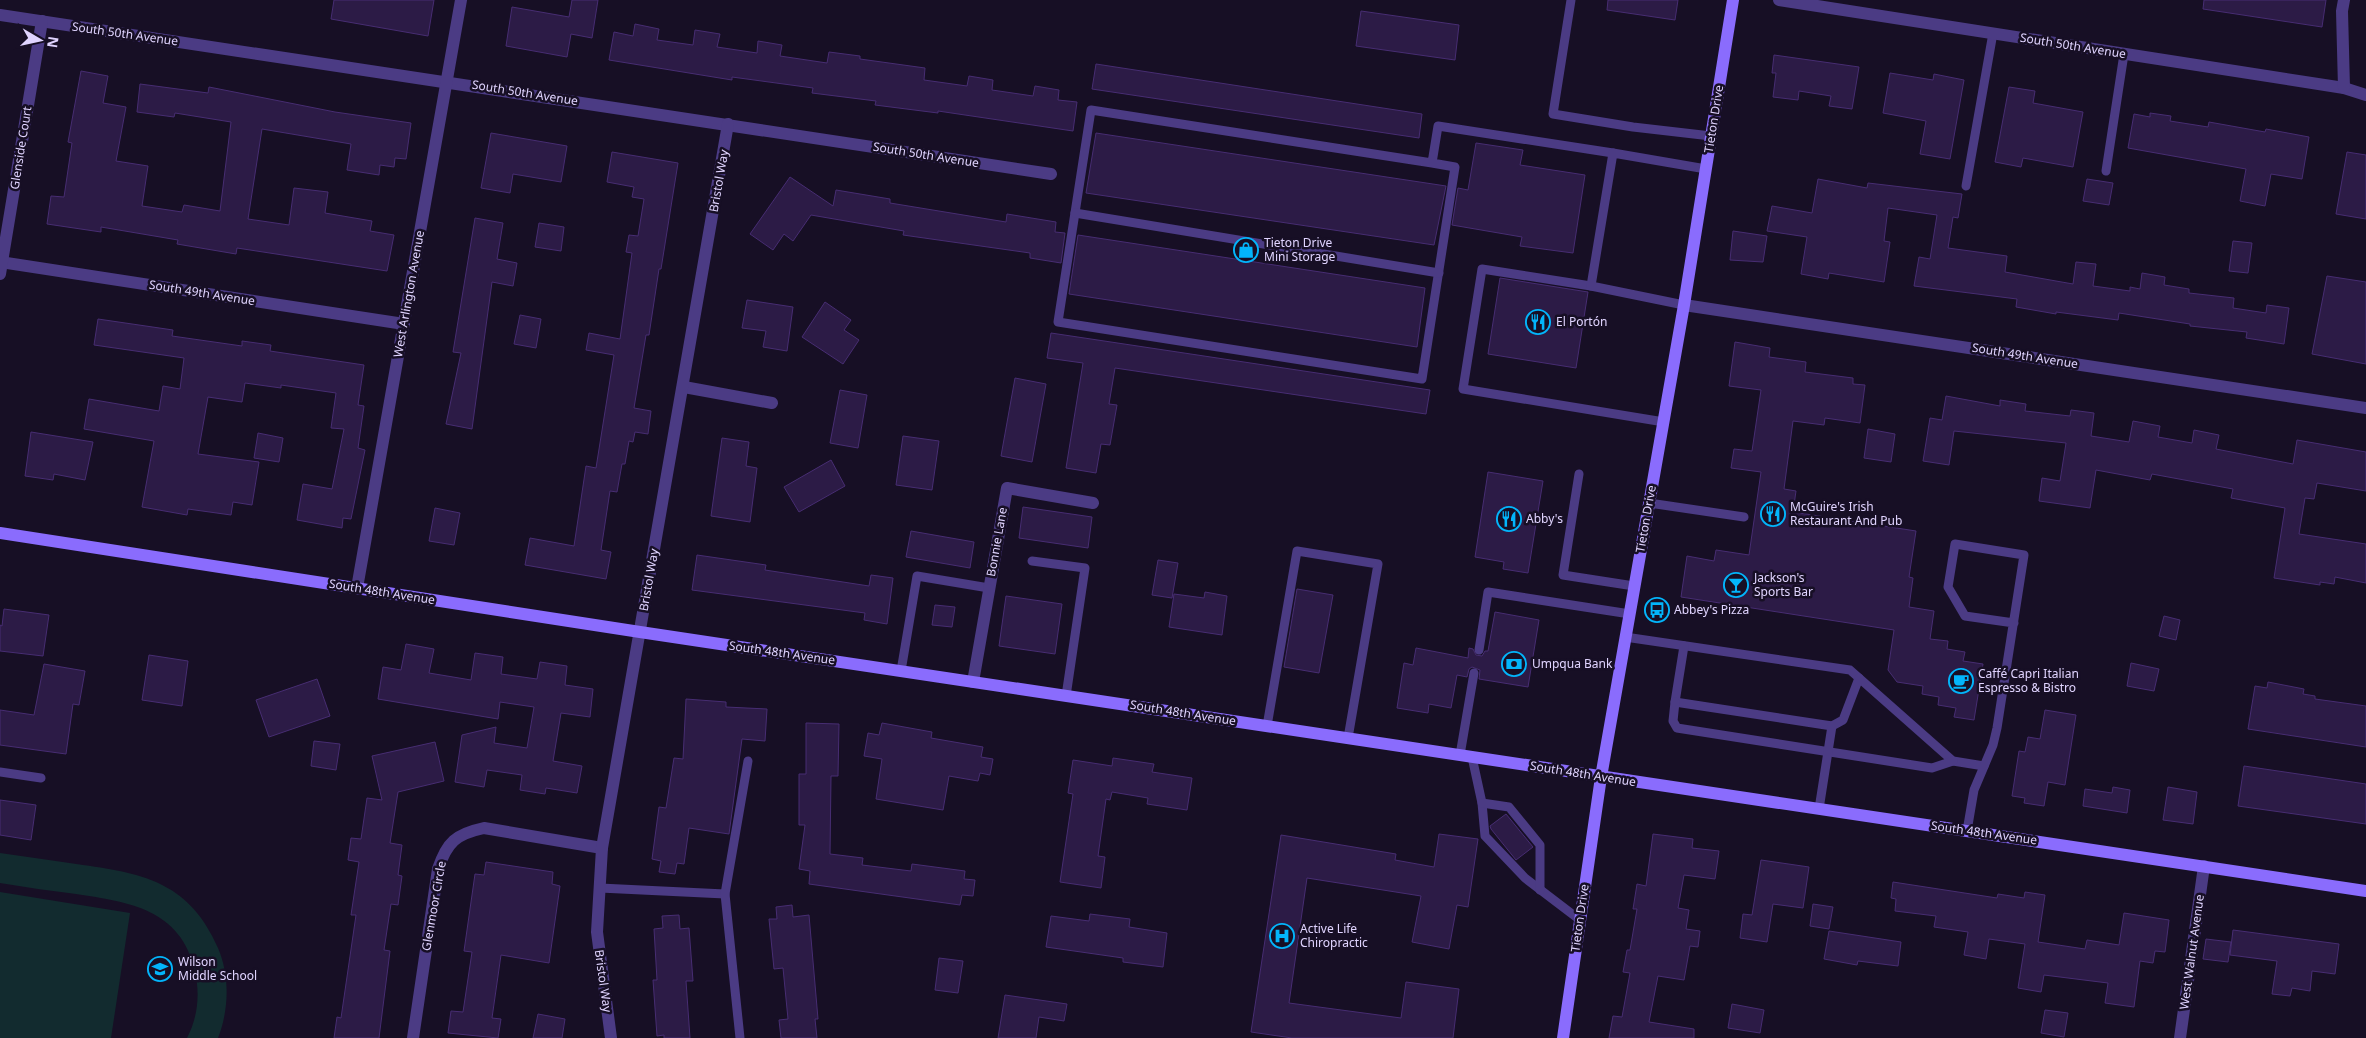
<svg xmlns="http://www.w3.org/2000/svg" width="2366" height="1038" font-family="'Noto Sans',sans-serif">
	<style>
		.green { fill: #122b2f }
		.building { fill: #2c1b46; stroke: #472d72 }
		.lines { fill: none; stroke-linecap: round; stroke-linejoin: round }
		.lane { stroke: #4b3b84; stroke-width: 9 }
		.street { stroke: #4b3b84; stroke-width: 12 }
		.secondary { stroke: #8a6cfd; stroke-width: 12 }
		.labels { text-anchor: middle; stroke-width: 5; stroke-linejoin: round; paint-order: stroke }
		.street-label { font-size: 12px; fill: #e0d4ff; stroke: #170f25 }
		.poi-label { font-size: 12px; fill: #e0d4ff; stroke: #170f25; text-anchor: start }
	</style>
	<rect width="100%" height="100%" fill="#170f25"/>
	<g class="green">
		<path d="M0,853c28,4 56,8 83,12 64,9 107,19 135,83 12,28 11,62 0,90h-31c11,-21 13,-44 8,-67 -14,-62 -66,-69 -119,-77 -25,-3 -51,-7 -76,-11z"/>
		<path d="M0,892l130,21 -19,125h-111z"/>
	</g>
	<g class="building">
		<path d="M334,0h100l-6,36 -97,-17z"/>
		<path d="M572,0h26l-6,38 -21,-4 -4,23 -61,-11 6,-39 57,10z"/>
		<path d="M1608,0h70l-3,20 -68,-10z"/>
		<path d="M2204,0h122l-4,27 -119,-18z"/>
		<path d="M1361,11l98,14 -4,35 -99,-14z"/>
		<path d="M635,24l24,5 -2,11 36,5 2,-15 25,4 -3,13 40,6 1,-12 24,4 -2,11 47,7 2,-11 31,4v3l65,9 -1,12 43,6 2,-10 24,4 -1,10 41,6 2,-10 24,4 -1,10 19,2 -4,29 -135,-20v2l-63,-8 1,-4 -64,-8 1,-5 -81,-11v3l-123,-20 5,-28 19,4z"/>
		<path d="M1774,55l85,12 -7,42 -23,-3 2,-10 -32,-5 -1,9 -25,-3 3,-24h-4z"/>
		<path d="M1096,64l326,50 -3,24 -327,-49z"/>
		<path d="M81,71l27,5 -5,27 23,4 -10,54 32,5 -6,40 40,6 2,-7 36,6 11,-89 -56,-9 -1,4 -37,-5 3,-28 68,9 1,-6 126,25 76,11 -5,36 -11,-1 -1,9 -14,-2 -1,10 -32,-5 4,-26 -89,-15 -14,90 41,6 5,-37 34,4 -3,21 47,8 -2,10 24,4 -7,36 -150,-23 -1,6 -59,-10 1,-4 -77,-13v5l-54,-8 4,-28 13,1 8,-54 -4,-1z"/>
		<path d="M1890,73l43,7 1,-6 30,6 -14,79 -30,-5 6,-33 -43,-8z"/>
		<path d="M2009,87l26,4 -2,12 50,9 -10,55 -50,-9 -2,9 -26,-5z"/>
		<path d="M2150,113l21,3 -1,5 38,6 1,-5 56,10 1,-3 43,8 -7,42 -31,-5 -6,32 -25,-5 6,-32 -118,-21 6,-34 16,3z"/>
		<path d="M491,133l76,13 -6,36 -48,-8 -3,19 -29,-5z"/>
		<path d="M1096,133l350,53 -12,59 -348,-52z"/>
		<path d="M1476,143l47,7 -3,15 65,10 -12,78 -53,-7 2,-9 -70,-12 6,-37 10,2z"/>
		<path d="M612,152l66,11 -17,106h-2l-10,66h-3l-12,73 17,3 -3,23 -13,-2 -2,10 -4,-1 -4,23h-3l-5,28 -7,-1 -9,59 10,2 -5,27 -81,-14 5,-27 44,8 12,-80 10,2 18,-113 -28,-5 3,-17 31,6 12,-86 -6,-1 3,-17 9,1 6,-37 -12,-2 2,-10 -27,-5z"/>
		<path d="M2347,152l19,3v64l-30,-5z"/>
		<path d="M790,177l43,29 3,-16 54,9v4l116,19 1,-8 49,8 -1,10 10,1 -4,30 -31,-5v-5l-127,-18 1,-4 -93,-16 -18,26 -9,-7 -11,16 -23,-16z"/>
		<path d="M1818,179l49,9 1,-5 94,11 -4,24 -5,-1 -5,31 59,8 -2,16 68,12 3,-22 20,2 -3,22 37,5v-4l10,2 2,-16 23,4 -1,8 25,4v4l45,5 -1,10 33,5 1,-8 22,3 -5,36 -38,-6 1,-6 -57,-6v-2l-71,-11 -1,7 -62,-8v2l-40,-7 1,-8 -103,-13 5,-29 11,2 7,-44 -49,-7 -4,33 6,1 -6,40 -55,-9 -1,6 -27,-5 6,-37 -40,-6 5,-25 40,7z"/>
		<path d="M2087,179l26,4 -4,22 -26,-4z"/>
		<path d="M475,218l28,5 -6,36 20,4 -4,23 -21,-4 -20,147 -26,-5 15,-71 -8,-1z"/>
		<path d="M539,223l25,4 -3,24 -26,-4z"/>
		<path d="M1733,231l34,5 -4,26 -33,-2z"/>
		<path d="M1078,235l347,53 -8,59 -348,-53z"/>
		<path d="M2233,241l19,2 -4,30 -19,-2z"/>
		<path d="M2327,276l39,6v82l-54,-10z"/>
		<path d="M1500,278l88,14 -12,76 -88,-14z"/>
		<path d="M747,300l46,7 -6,44 -24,-4 3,-16 -24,-3z"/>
		<path d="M825,302l26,18 -7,10 15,10 -16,24 -41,-27z"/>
		<path d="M520,315l21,4 -5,29 -22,-4z"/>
		<path d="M98,319l75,11 -1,6 70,10v-5l29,4 -1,6 94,14 -6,40 6,1 -6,42 7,2 -14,69 -8,-1 -1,10 -45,-8 6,-36 29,5 12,-60 -13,-1 5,-35 -55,-8v3l-36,-5 -3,19 -34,-5 -10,57 61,8 -7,43 -19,-3 -2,13 -43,-6 -1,6 -45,-8 12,-66 -70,-12 5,-30 70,12 4,-25 17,3 4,-31 -90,-13z"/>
		<path d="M1051,333l379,57 -4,24 -311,-46 -6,36 8,1 -7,40 -9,-1 -5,29 -30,-5 17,-105 -36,-5z"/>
		<path d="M1735,342l35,6 -1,9 37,5 -1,10 48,6v6l12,1 -5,38 -35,-5 -1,7 -31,-4 -9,68 12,2 -3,21 123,19 -7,46 4,1 -4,29 25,4 -4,28 18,2 -1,8 18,3 -2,9 20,3 -9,56 -20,-3 2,-9 -18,-3 1,-8 -17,-3 1,-8 -26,-4 -9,-12 6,-40 -213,-33 6,-41 27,5 2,-11 33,5 12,-83 -30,-4 3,-19 18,2 9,-61 -32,-4z"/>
		<path d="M1015,378l31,6 -14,78 -31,-6z"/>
		<path d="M840,390l27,5 -9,53 -28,-5z"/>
		<path d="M1946,396l54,10v-6l26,4 -1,7 45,5 1,-6 23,3 -3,23 38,6 4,-21 27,5 -2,11 34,6 2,-13 25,5 -3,14 77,15 4,-24 69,12v39l-49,-8 -3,16 -9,-1 -6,36 67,10v39l-31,-6 -1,7 -14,-2v3l-46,-7 11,-70 -54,-10 2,-9 -81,-15 -2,6 -54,-10 -6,38 -51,-7 3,-23 18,3 6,-38 -112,-12 -5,34 -26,-4 7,-43 12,2z"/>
		<path d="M1868,429l27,5 -4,28 -27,-4z"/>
		<path d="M31,432l62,10 -8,38 -31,-6 -1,6 -28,-4z"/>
		<path d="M258,433l25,5 -4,24 -25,-4z"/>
		<path d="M903,436l36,5 -7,49 -36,-5z"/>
		<path d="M722,438l27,4 -3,24 11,2 -7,54 -39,-6z"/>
		<path d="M831,460l14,26 -46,26 -15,-25z"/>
		<path d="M1488,472l55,9 -15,92 -25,-4 1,-7 -29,-5z"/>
		<path d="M1023,507l69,10 -4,31 -69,-10z"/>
		<path d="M435,508l25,5 -6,32 -25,-4z"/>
		<path d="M911,531l63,11 -4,26 -64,-11z"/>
		<path d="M697,555l69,10 -1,5 104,16 2,-11 22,3 -6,46 -23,-4 1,-7 -173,-23z"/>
		<path d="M1158,560l20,3 -6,35 -20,-3z"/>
		<path d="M1297,589l36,6 -14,78 -35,-6z"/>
		<path d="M1205,592l22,4 -5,39 -53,-8 5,-33 30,4z"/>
		<path d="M1006,596l56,8 -7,50 -56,-8z"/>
		<path d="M935,605l20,2 -3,20 -20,-2z"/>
		<path d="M4,609l45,6 -6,41 -43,-5v-26l2,1z"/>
		<path d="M1495,612l44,8 -11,67 -49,-8 1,-9 -8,-3 -3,2 -2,8 -10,-2 -6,33 -22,-4 -1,9 -31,-5 7,-45 9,2 3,-17 52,10 1,-10 4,1 3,6 6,1 3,-5h3z"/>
		<path d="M2164,616l16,4 -4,20 -17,-4z"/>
		<path d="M406,644l28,5 -5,24 42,7 4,-27 28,4 -2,17 36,5 3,-17 27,4 -2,19 28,4 -3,28 -29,-4 -8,48 29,5 -5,27 -31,-5 -1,6 -25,-4 2,-15 -35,-5 -3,17 -29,-5 7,-47 34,-8 -2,16 33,5 7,-41 -34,-5 -2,17 -120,-20 5,-32 18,3z"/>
		<path d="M149,655l39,6 -6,45 -40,-6z"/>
		<path d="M2131,663l28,6 -5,22 -27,-5z"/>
		<path d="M44,664l41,7 -6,34 -6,-1 -7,50 -66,-9v-35l34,5z"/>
		<path d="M317,679l13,37 -61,21 -13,-37z"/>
		<path d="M2268,682l36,7 -1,5 12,2v3l51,7v41l-118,-18 7,-43 12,2z"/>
		<path d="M686,699l40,3v5l41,2 -2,32 -23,-2 -13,95 -40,-6 -5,36 -7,-1 -2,11 -16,-2 2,-11 -9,-2 7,-52 7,1 8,-50 9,1z"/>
		<path d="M2045,710l31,5 -11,70 -17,-3 -4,24 -20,-3 1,-5 -13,-2 7,-45 6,1 3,-15 12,2z"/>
		<path d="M806,723l33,1 -1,52h-7l-1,78 33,4 -1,7 49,6 1,-7 53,7 -1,8 11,1 -2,16 -11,-1 -2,10 -151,-21 1,-13 -11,-2 6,-44h-6v-51h7z"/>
		<path d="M882,723l50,9 -1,6 52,9 -2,10 12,2 -3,16 -10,-2 -2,8 -29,-5 -6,34 -67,-11 6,-40 -18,-3 4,-23 11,2z"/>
		<path d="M314,741l26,3 -4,26 -25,-4z"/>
		<path d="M435,742l9,39 -46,11 -8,51 12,2 -4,30 4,1 -4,29 -7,-1 -7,46 6,1 -11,87h-45l3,-21 4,1 15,-103h-5l8,-53 -11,-2 3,-22 10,1 6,-41 15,2 -10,-44z"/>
		<path d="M1113,758l41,6 -2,8 40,6 -5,32 -40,-6 1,-6 -36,-6 -2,8 -4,-1 -8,57 7,1 -4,31 -41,-6 13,-88 -5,-1 5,-33 39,6z"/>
		<path d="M2244,766l122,18v40l-128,-18z"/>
		<path d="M2113,787l17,3 -3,23 -44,-7 2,-17 27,4z"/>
		<path d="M2168,787l29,5 -4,32 -30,-4z"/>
		<path d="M0,800l36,5 -5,35 -31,-5z"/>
		<path d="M1506,814l27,33 -17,13 -25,-31 -1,-3z"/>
		<path d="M1439,834l39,5 -10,68 -11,-2 -8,44 -37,-7 9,-46 -114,-18 -18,125 112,15 5,-36 53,7 -6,49h-161l-41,-6 30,-197 115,19 -1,6 39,7z"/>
		<path d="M1653,834l40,5 -1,9 27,3 -4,28 -31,-4 -6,33 11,2 -3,19 14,2 -2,16 -8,-1 -6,34 -26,-4 -9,46 45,7v9h-85l4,-22 9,1 8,-44 -7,-1 4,-22h3l7,-41h-4l4,-25 9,2z"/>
		<path d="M1761,860l48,7 -6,41 -30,-4 -6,38 -27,-4 3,-24 9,1z"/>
		<path d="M486,862l67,10 -1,12 8,2 -11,77 -48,-8 -9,63 9,1 -3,19 -50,-5 3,-22 12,1 9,-60 -8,-1 11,-77 9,1z"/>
		<path d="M1893,882l104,16 1,-4 26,4 1,-6 20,3 -7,47 47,7 2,-9 32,5 5,-32 45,7 -4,32 -10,-1 -2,12 -13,-2 -6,46 -29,-4 3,-20 -64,-8 -3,17 -23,-4 7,-44 -36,-5 -3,20 -22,-4 4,-23 -34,-5 2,-11 -41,-5 1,-12 -5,-1z"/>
		<path d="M1813,904l20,3 -4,22 -19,-3z"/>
		<path d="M792,905l1,12 16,-2 9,104h-3l2,19h-36l-2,-18 9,-1 -5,-51 -9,1 -5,-50h8l-1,-12z"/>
		<path d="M1090,914l40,5 -1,8 38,6 -4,34 -40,-5v-4l-77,-11 5,-31 38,5z"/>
		<path d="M679,915l1,14 9,-1 4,53h-7l4,57h-26v-3l-7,1 -4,-56h4l-3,-51 9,-1 -1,-12z"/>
		<path d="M2233,930l106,14 -4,30 -23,-3 -2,20 -18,-3 -2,8 -18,-2 5,-33 -47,-6z"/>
		<path d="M1829,931l72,11 -3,24 -40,-5 -1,4 -33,-6z"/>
		<path d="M2206,939l25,3 -3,20 -25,-3z"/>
		<path d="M939,958l24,3 -5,32 -23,-3z"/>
		<path d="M1005,995l62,9 -3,17 -25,-4 -3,21h-38z"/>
		<path d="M1732,1004l32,6 -4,23 -32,-5z"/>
		<path d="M2045,1010l23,3 -4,24 -23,-4z"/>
		<path d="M538,1014l27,5 -3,19h-29z"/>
	</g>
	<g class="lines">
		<g class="lane">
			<path d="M1571,0l-18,114 80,13 78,9"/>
			<path d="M1432,163l23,4 -33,212 -364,-57 33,-212 341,53 6,-37 175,27"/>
			<path d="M2106,171l18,-117"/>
			<path d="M1966,186l27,-153"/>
			<path d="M1075,213l364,60"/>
			<path d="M1591,286l-109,-17 -19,120 201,33"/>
			<path d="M1684,305l-93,-19 22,-133 93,16"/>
			<path d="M1579,474l-16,101 71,11"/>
			<path d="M1649,503l95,14"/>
			<path d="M1032,561l53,7 -19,128"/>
			<path d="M1625,637l225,33 103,91 31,5"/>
			<path d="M1684,646l-9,56 157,24"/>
			<path d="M1479,650l9,-58 142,22"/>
			<path d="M901,671l16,-95 72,12"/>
			<path d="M1675,702l-2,19 4,7 255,40 21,-7"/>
			<path d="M1267,726l30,-175 81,13 -30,174"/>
			<path d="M1460,755l14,-82"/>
			<path d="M1472,757l10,46 3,33 40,42 55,42"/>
			<path d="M0,772l41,6"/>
			<path d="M1482,803l27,4 31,38v45"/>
			<path d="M1819,809l13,-83 11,-6 16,-42"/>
			<path d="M1967,831l7,-41 19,-45 4,-17 27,-173 -69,-11 -7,43 17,29 49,7"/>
			<path d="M600,888l125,6"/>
			<path d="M740,1038l-15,-144 23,-133"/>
		</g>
		<g class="street">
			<path d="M1779,0l565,88 22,7"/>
			<path d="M0,15l1051,159"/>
			<path d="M2344,88l-2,-77 2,-11"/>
			<path d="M0,262l404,62"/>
			<path d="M0,274l42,-253"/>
			<path d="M1684,305l682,103"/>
			<path d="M684,387l88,16"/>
			<path d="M357,588l104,-588"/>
			<path d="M973,682l34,-194 86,15"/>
			<path d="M413,1038l25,-169c9,-27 18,-35 46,-41l118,20"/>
			<path d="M611,1038l-14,-106 5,-84 126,-724"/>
			<path d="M2180,1038l24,-172"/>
		</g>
		<g class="secondary">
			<path d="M0,533l640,99 1726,259"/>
			<path d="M1563,1038l38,-261 83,-472 49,-305"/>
		</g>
	</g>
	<defs>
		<symbol id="shop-ring" viewBox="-11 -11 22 22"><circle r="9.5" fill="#170f25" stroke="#03b5fb" stroke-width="1.5"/><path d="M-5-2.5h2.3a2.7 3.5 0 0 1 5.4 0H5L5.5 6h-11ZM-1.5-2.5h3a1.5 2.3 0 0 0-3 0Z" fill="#03b5fb"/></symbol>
		<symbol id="restaurant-ring" viewBox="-11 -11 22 22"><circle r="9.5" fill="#170f25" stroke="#03b5fb" stroke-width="1.5"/><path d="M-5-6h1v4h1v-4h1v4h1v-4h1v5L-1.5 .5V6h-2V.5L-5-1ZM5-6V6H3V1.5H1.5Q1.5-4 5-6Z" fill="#03b5fb"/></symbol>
		<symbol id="bar-ring" viewBox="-11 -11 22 22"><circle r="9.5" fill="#170f25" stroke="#03b5fb" stroke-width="1.5"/><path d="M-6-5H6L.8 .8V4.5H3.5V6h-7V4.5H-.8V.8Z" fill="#03b5fb"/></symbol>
		<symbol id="bus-ring" viewBox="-11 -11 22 22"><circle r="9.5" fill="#170f25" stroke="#03b5fb" stroke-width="1.5"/><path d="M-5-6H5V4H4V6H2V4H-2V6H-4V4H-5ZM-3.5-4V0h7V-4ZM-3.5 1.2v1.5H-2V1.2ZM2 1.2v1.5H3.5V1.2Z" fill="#03b5fb"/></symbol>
		<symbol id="bank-ring" viewBox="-11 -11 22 22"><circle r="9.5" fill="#170f25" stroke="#03b5fb" stroke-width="1.5"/><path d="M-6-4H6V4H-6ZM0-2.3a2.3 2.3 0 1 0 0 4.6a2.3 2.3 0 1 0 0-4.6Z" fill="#03b5fb"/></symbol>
		<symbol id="cafe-ring" viewBox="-11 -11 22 22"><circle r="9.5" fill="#170f25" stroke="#03b5fb" stroke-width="1.5"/><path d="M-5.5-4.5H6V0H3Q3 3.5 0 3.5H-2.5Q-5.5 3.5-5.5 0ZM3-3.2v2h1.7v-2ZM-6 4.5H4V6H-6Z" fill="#03b5fb"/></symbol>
		<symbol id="hospital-ring" viewBox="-11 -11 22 22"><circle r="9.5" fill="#170f25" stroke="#03b5fb" stroke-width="1.5"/><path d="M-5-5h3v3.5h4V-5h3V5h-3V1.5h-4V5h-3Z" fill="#03b5fb"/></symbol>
		<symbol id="school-ring" viewBox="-11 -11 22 22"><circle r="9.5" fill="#170f25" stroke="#03b5fb" stroke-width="1.5"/><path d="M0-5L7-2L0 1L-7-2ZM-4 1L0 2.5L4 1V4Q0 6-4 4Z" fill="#03b5fb"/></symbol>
	</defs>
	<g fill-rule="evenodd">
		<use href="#shop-ring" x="1232" y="236" width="28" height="28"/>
		<use href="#restaurant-ring" x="1524" y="308" width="28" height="28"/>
		<use href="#restaurant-ring" x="1759" y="500" width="28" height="28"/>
		<use href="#restaurant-ring" x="1495" y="505" width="28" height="28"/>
		<use href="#bar-ring" x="1722" y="571" width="28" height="28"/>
		<use href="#bus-ring" x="1643" y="596" width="28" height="28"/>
		<use href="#bank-ring" x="1500" y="650" width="28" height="28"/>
		<use href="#cafe-ring" x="1947" y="667" width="28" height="28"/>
		<use href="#hospital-ring" x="1268" y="922" width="28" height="28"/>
		<use href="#school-ring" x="146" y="955" width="28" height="28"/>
	</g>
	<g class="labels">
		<g class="street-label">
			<text transform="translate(125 34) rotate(8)" y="4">South 50th Avenue</text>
			<text transform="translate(2073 46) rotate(9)" y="4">South 50th Avenue</text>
			<text transform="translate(525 93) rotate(9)" y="4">South 50th Avenue</text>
			<text transform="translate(1714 119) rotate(-81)" y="4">Tieton Drive</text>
			<text transform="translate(21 148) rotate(-81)" y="4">Glenside Court</text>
			<text transform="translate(926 155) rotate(9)" y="4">South 50th Avenue</text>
			<text transform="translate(719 181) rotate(-80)" y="4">Bristol Way</text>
			<text transform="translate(202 293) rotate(9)" y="4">South 49th Avenue</text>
			<text transform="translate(409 294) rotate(-80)" y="4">West Arlington Avenue</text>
			<text transform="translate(2025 356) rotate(9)" y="4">South 49th Avenue</text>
			<text transform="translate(1646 519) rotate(-80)" y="4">Tieton Drive</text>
			<text transform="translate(997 542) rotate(-80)" y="4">Bonnie Lane</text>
			<text transform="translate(649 580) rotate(-80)" y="4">Bristol Way</text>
			<text transform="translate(382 592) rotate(9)" y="4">South 48th Avenue</text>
			<text transform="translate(782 653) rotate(8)" y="4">South 48th Avenue</text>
			<text transform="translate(1183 713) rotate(9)" y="4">South 48th Avenue</text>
			<text transform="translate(1583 774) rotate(9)" y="4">South 48th Avenue</text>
			<text transform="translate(1984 833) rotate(8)" y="4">South 48th Avenue</text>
			<text transform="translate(434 906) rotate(-80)" y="4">Glenmoor Circle</text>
			<text transform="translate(1580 918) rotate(-82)" y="4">Tieton Drive</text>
			<text transform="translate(2192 952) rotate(-82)" y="4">West Walnut Avenue</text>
			<text transform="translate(603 981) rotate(82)" y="4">Bristol Way</text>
		</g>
		<g class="poi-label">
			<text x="1264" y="247">Tieton Drive<tspan x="1264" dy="14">Mini Storage</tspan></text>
			<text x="1556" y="326">El Portón</text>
			<text x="1790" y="511">McGuire's Irish<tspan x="1790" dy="14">Restaurant And Pub</tspan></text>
			<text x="1526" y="523">Abby's</text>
			<text x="1754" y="582">Jackson's<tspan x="1754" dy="14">Sports Bar</tspan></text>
			<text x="1674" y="614">Abbey's Pizza</text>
			<text x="1532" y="668">Umpqua Bank</text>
			<text x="1978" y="678">Caffé Capri Italian<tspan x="1978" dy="14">Espresso &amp; Bistro</tspan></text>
			<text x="1300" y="933">Active Life<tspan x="1300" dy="14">Chiropractic</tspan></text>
			<text x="178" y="966">Wilson<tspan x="178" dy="14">Middle School</tspan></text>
		</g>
	</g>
	<g transform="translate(40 40) rotate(99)" stroke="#170f25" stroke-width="4" paint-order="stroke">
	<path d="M0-4L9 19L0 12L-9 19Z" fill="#e0d4ff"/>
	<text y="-8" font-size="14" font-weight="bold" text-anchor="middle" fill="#e0d4ff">N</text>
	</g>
</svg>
